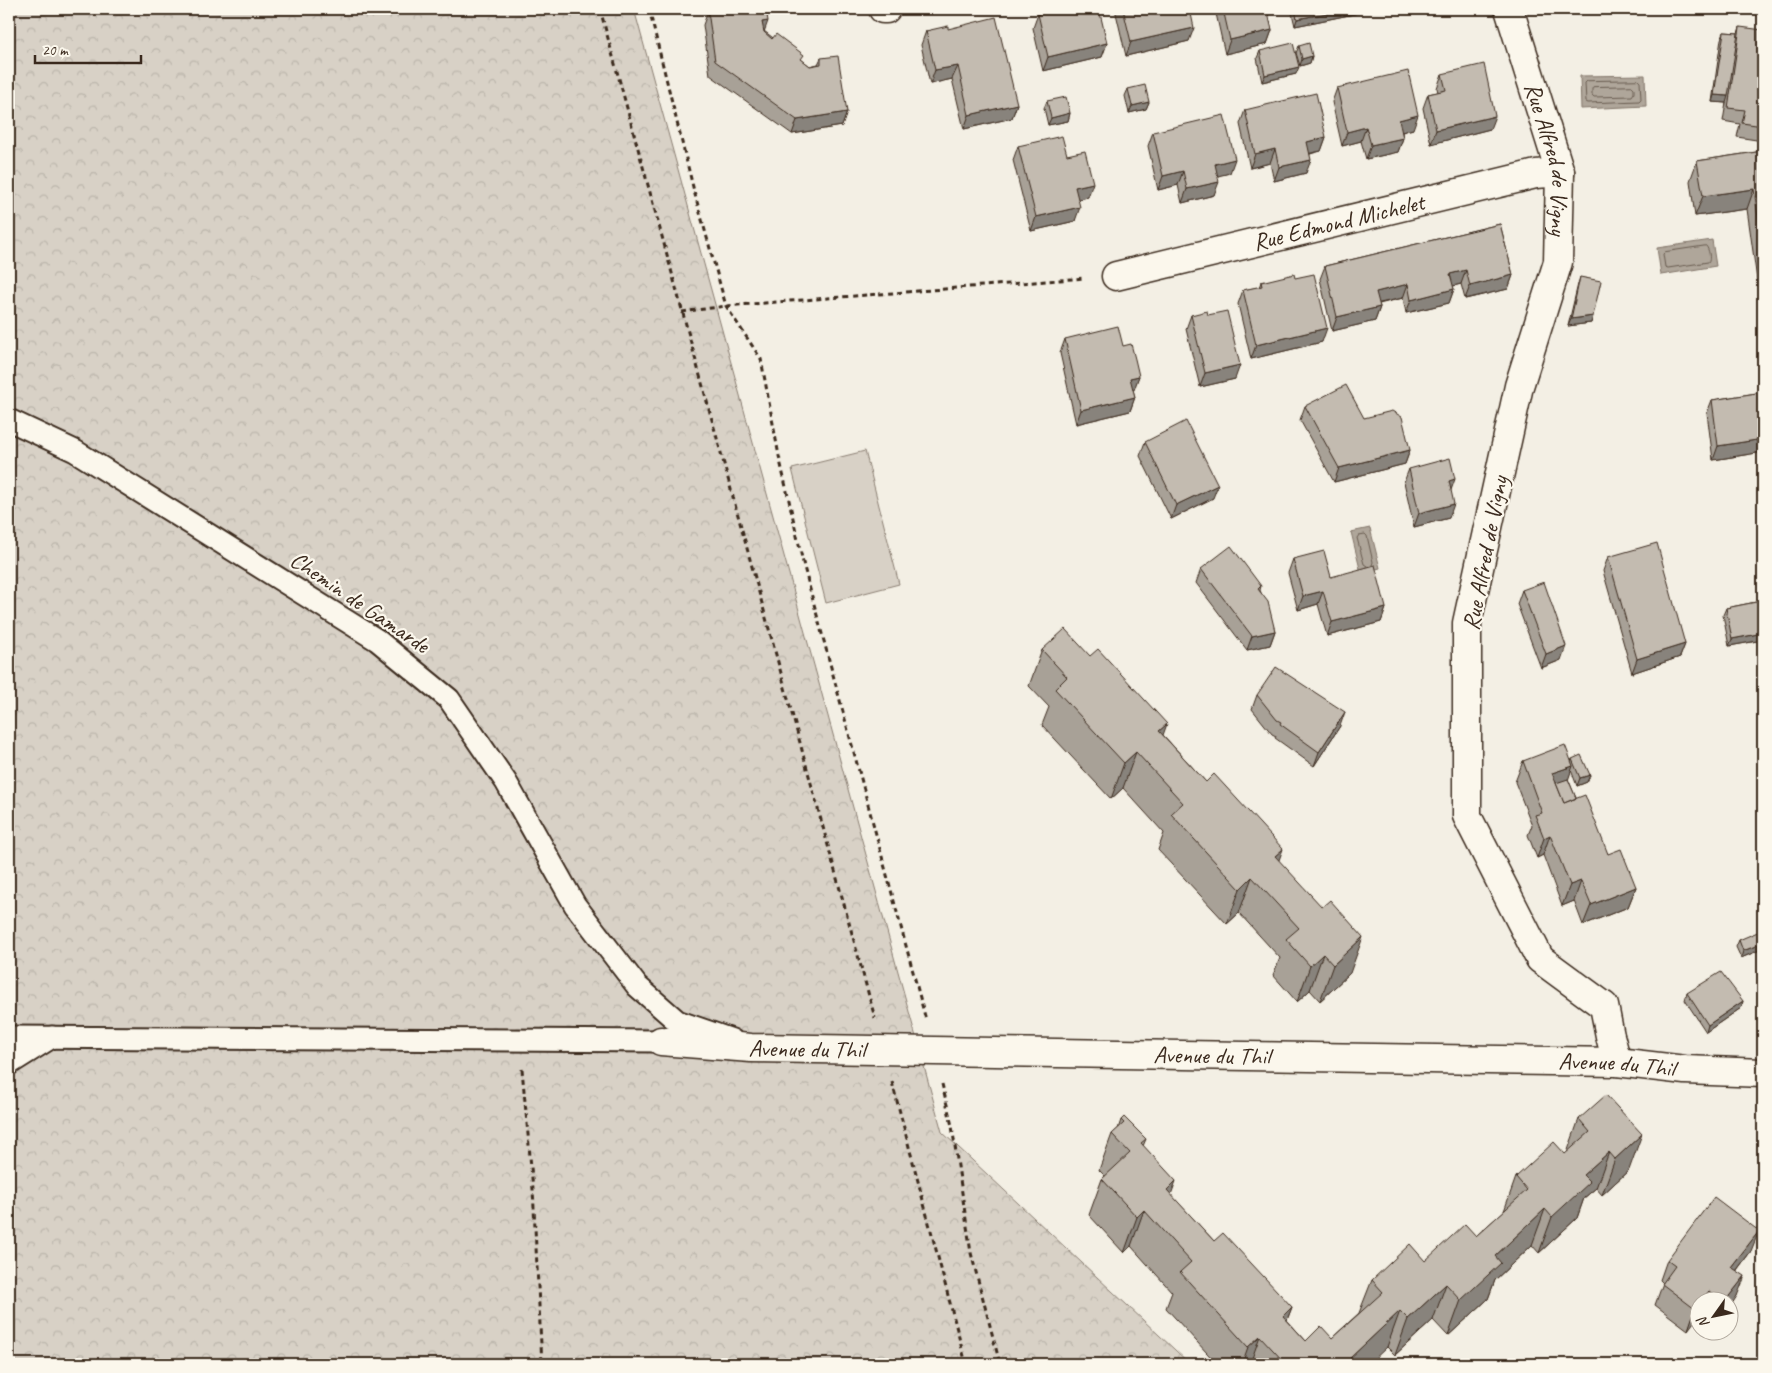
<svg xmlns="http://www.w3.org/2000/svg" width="1772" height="1373" font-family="Caveat,sans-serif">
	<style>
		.grass { fill: #d8d1c6; stroke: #8a7e72 }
		.forest { fill: url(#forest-crowns); stroke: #8a7e72 }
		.water { fill: #afa69a; stroke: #817468 }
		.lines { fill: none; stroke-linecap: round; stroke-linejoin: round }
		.shore { stroke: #695c50; stroke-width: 1 }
		.service-casing { stroke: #3b2a1e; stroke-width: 25 }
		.minor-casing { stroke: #3b2a1e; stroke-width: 31 }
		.path { stroke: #3b2a1e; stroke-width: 3; stroke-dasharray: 5 4; stroke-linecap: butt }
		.service { stroke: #fbf7ec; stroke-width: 21 }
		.minor { stroke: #fbf7ec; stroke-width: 28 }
		.wall { fill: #a8a197; stroke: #3b2a1e }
		.shaded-wall { fill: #88837b; stroke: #3b2a1e }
		.building { fill: #c3bbb0; stroke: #3b2a1e }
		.labels { text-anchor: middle; stroke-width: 4.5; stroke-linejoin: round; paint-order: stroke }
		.street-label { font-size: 24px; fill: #3b2a1e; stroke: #fbf7ec }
	</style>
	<defs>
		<pattern id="forest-crowns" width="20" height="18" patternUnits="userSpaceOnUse" patternTransform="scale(1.25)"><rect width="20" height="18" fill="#d8d1c6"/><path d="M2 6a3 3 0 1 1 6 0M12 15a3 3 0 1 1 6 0" fill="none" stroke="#bab4aa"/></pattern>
	</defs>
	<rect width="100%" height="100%" fill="#f3efe4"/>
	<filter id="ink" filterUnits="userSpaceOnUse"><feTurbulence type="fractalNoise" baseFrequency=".02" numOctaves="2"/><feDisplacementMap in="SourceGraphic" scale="10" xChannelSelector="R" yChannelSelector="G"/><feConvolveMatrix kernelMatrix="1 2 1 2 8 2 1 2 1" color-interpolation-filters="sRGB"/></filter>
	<g filter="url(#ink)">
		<path class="grass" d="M865,451l34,133 -73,19 -34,-134z"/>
		<path class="forest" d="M9,9h625l308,1123 248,232h-1181z"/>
		<g class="water">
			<path d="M1645,75l1,31 -65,3 -1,-33z"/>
			<path d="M1712,240l4,26 -55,9 -4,-27z"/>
			<path d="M1370,528l10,40 -19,5 -10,-41z"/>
		</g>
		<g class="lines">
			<g class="shore">
				<path d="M1638,80l2,2 1,17 -2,2 -51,2 -2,-1 -1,-19 2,-2z"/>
				<path d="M1632,86l2,2v5l-2,3 -38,1 -2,-2v-6l1,-2z"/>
				<path d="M1706,246c3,3 5,13 2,16l-40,6 -3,-1 -2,-13 2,-2z"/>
				<path d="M1367,566l-3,-2 -7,-26 2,-3 6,-1 2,2 6,26 -1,3"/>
			</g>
			<defs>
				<g id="service">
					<path d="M9,420l66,31 302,189 72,59 57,83 69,123 62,81 40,35 55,19"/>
					<path d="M9,1037l652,4"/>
					<path d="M9,1064l43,-27"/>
				</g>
				<g id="minor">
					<path d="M883,9h3"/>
					<path id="s1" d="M1509,9l51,163 -2,90 -39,124 -52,237v193l73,143 64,47 6,30 7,26"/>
					<path id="s2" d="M1116,276l420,-102 24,-2"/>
					<path id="s3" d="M661,1041l90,7 866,14 68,8 78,3"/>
				</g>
			</defs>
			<use href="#service" class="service-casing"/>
			<use href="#minor" class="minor-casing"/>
			<g class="path">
				<path d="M600,9l275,1009"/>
				<path d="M649,9l45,182 32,115 35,53 18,97 25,111 122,453"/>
				<path d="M682,312l44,-6 359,-28"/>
				<path d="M522,1069l11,120 9,175"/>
				<path d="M892,1082l74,282"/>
				<path d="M942,1084l10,42 19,127 29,111"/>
			</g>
			<use href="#service" class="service"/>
			<use href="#minor" class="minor"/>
		</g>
		<g class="wall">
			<path d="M1115,9h75l-1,32 -63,15z"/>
			<path d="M1215,9h52l5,21 -5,14 -42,10z"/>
			<path d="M1291,9h69l-1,4 -64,13z"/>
			<path d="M708,11l56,20 46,35 8,-2 3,-6 26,54 -5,14 -50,8 -82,-59 -7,-50z"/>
			<path d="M1038,14l69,29 -5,14 -59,14 -10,-43z"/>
			<path d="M1740,27l21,25h2v89l-26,-4 3,-13 -17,-3 3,-18 -14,-1 9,-63 3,-7 14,1z"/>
			<path d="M948,29l69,75 -5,14 -48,11 -12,-50 -22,5 -9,-39 5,-14z"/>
			<path d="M1299,46l13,10 -2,7 -10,3 -4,-13z"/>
			<path d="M1260,51l36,23 -34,8 -5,-24z"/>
			<path d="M1442,74l48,55 -59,15 -8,-36 5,-14 10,-2 -1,-4z"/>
			<path d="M1337,88l76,41 -11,3 1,6 -5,14 -32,7 -5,-18 -19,5 -10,-44z"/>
			<path d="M1128,89l21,13 -3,7 -17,4 -4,-17z"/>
			<path d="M1047,101l23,12 -2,8 -20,4 -4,-17z"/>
			<path d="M1245,110l81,27 -5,14 -11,3 -4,19 -32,8 -4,-18 -20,5 -10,-44z"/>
			<path d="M1153,132l77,41 -12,2 -4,20 -32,8 -4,-18 -20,5 -10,-44z"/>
			<path d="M1018,146l49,9 21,42 -10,2 -3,22 -44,10 -18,-71z"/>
			<path d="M1763,151v128l-6,1 -10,-71 -52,7 -5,-35 7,-20z"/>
			<path d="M1500,224l13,51 -5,14 -43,10 -4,-15 -8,2 1,3 -5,14 -43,10 -3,-15 -24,6 1,3 -5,14 -43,10 -12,-52 5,-13z"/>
			<path d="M1580,277l13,39 -2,7 -23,3 10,-42z"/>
			<path d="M1295,278l27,64 -71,17 -13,-55 5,-14 16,-3 2,-5z"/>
			<path d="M1191,315h17l27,64 -35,8 -14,-58z"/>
			<path d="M1065,339l74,37 -6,14 2,7 -5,14 -54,13 -16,-71z"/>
			<path d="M1763,392v60l-50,8 -6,-47 5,-13z"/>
			<path d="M1305,406l59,12 46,32 -5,14 -71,18 -34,-62z"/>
			<path d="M1145,442l68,56 -42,21 -31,-63z"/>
			<path d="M1409,469l40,49 -35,9 -10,-45z"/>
			<path d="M1608,557l77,87 -5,13 -48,16 -29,-102z"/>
			<path d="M1293,559l38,18 55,31 -5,14 -54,14 -9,-32 -20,6 -10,-37z"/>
			<path d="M1201,569l60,17 -1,4 15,41 -5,14 -23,5 -51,-67z"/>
			<path d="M1522,590l39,70 -20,8 -24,-64z"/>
			<path d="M1763,594v46l-34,6 -6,-31 3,-7 35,-7z"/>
			<path d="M1042,650l121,85 115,126 72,112 -30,28 -10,-11 -13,12 -24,-27 7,-17 -41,-45 -12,11 -69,-74 6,-17 -41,-45 -12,11 -69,-74 7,-18 -20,-21z"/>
			<path d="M1257,695l83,31 -26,40 -39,-28 1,-2 -4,-2 -20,-25z"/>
			<path d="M1572,759l18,16 -3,7 -10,4 -6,-16 -3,9 8,19 32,56 28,33 -8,20 -45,18 -9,-24 -12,5 -19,-51 -6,3 -9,-23 4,-10 -17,-43 8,-21 48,1z"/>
			<path d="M1739,940h24v5l-1,4 -21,9 -5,-11z"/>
			<path d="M1687,993l56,8 -2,7 -35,24 -21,-32z"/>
			<path d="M1579,1119l50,51 -27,25 -6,-7 -12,10 -7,20 -38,35 -7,-8 -37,35 -7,19 -40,37 -15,-16 -38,35 -8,-8 -101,17h-69l-51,-56 6,-16 -41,-46 -7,7 -35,-38 13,-36 3,-3 -6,-6 13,-36 6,-5 3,-9 25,19 -3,7 28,49 43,46 78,66 -5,13 19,21 26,-3 27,-25 13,-33 53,-19 51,-25 28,-25 12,-34 49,-23 2,-1z"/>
			<path d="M1751,1251l-14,19v26l-7,4h-30l-12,30 -33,-25 8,-22 -3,-3 7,-20z"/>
		</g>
		<g class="shaded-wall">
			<path d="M1347,9h13l-1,4 -64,13 2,-7z"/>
			<path d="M768,21l-5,14 -1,-13z"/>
			<path d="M1194,28l-5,13 -63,15 5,-14z"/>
			<path d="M1272,30l-5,14 -42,10 5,-14z"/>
			<path d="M1107,43l-5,14 -59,14 5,-14z"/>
			<path d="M1312,56l-2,7 -10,3 2,-7z"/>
			<path d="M958,66l-6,13 -22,5 5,-14z"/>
			<path d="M1299,67l-3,7 -34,8 3,-7z"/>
			<path d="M1714,95l14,1 -2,7 -14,-1z"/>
			<path d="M1149,102l-3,7 -17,4 3,-7z"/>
			<path d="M1017,104l-5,14 -48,11 5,-14z"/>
			<path d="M847,112l-5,14 -50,8 5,-14z"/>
			<path d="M1070,113l-2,8 -20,4 3,-7z"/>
			<path d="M1418,115l-5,14 -19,5 5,-14z"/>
			<path d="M1495,116l-5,13 -59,15 5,-14z"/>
			<path d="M1366,127l-5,14 -19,5 5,-14z"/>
			<path d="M1326,137l-5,14 -19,4 5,-13z"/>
			<path d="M1403,138l-5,14 -32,7 5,-14z"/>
			<path d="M1275,149l-5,14 -20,5 5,-14z"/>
			<path d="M1235,159l-5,14 -20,5 5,-14z"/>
			<path d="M1311,160l-5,13 -32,8 5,-14z"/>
			<path d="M1183,171l-5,14 -20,5 5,-14z"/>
			<path d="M1219,182l-5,13 -32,8 5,-14z"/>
			<path d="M1093,183l-5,14 -19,4 6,-14z"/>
			<path d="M1754,189l-7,20 -52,7 8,-20z"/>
			<path d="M1080,207l-5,14 -44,10 5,-14z"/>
			<path d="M1763,253v19l-5,-6z"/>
			<path d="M1466,270l-5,14 -16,4 5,-14z"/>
			<path d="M1759,273h4v6l-6,1z"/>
			<path d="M1513,275l-5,14 -43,10 5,-13z"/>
			<path d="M1408,284l-5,14 -32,7 5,-13z"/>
			<path d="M1454,289l-5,14 -43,10 5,-13z"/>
			<path d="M1380,307l-5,14 -43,10 5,-14z"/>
			<path d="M1593,316l-2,7 -23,3 3,-7z"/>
			<path d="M1327,328l-5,14 -71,17 5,-14z"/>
			<path d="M1240,365l-5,14 -35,8 5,-14z"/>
			<path d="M1139,376l-5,14 -9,2 5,-14z"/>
			<path d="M1135,397l-5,14 -54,13 5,-14z"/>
			<path d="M1763,439v13l-50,8 5,-14z"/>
			<path d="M1410,450l-5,14 -71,18 5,-14z"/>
			<path d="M1455,479l-5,14 -1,-12z"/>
			<path d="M1218,485l-5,13 -42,21 5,-14z"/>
			<path d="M1454,504l-5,14 -35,9 5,-14z"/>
			<path d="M1323,591l-5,13 -20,6 5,-14z"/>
			<path d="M1386,608l-5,14 -54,14 5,-14z"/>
			<path d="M1275,631l-5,14 -23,5 5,-14z"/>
			<path d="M1763,633v7l-34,6 3,-7z"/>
			<path d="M1685,644l-5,13 -48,16 5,-14z"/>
			<path d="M1566,646l-5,14 -20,8 5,-14z"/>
			<path d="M1345,712l-5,14 -26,40 5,-14z"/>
			<path d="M1167,724l-13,36 5,-29z"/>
			<path d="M1136,752l-13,36 -12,11 13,-36z"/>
			<path d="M1573,766l-7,20 -16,6 2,-19z"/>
			<path d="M1590,775l-3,7 -10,4 3,-8z"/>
			<path d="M1550,835l-7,20 -6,3 7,-20z"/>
			<path d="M1283,849l-13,36 5,-29z"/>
			<path d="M1252,877l-13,36 -12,11 13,-35z"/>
			<path d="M1581,881l-7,20 -12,5 8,-21z"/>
			<path d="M1636,887l-8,20 -45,18 8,-20z"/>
			<path d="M1363,937l-13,36 -30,28 13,-36z"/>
			<path d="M1763,943l-1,6 -21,9 2,-7z"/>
			<path d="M1323,954l-13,36 -13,12 13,-36z"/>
			<path d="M1743,1001l-2,7 -35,24 2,-7z"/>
			<path d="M1642,1134l-13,36 -27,25 13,-36z"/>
			<path d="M1609,1152l-13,36 -12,10 -7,20 -38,35 13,-36 31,-42z"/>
			<path d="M1176,1181l-13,36 4,-27z"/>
			<path d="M1545,1209l-13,36 -37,35 -7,19 -40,37 13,-36 34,-44z"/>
			<path d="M1144,1210l-13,36 -7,7 13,-36z"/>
			<path d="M1759,1231l-8,20 -27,36 7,-20z"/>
			<path d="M1745,1276l-8,20 -7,11v-7h-4z"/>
			<path d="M1446,1284l-13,36 -38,35 13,-36z"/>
			<path d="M1709,1291l-3,9h-4z"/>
			<path d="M1700,1304v10l-12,16 7,-21z"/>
			<path d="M1292,1307l-14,36 5,-27z"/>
			<path d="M1400,1311l-13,36 -18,17h-22l3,-6z"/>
			<path d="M1260,1336l-10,28h-8l6,-17z"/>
		</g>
		<g class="building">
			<path d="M726,9h40l2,12 -6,1 2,10 8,7 4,-5 28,21 -3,4 9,7 11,-2v-6l17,-2 9,56 -50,8 -82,-59 -7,-50z"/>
			<path d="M1061,9h38l8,34 -59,14 -10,-43z"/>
			<path d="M1123,9h67l4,19 -63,14z"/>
			<path d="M1223,9h44l5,21 -42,10z"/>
			<path d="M1295,9h52l-50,10z"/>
			<path d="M996,17l21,87 -48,11 -11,-49 -23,4 -9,-39 22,-5v3z"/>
			<path d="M1740,27l23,3 -2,22h2v74l-21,-3 3,-13 -17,-2z"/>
			<path d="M1724,32l14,1 -10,63 -14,-1z"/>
			<path d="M1293,43l6,24 -34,8 -5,-24z"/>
			<path d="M1309,43l3,13 -10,3 -3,-13z"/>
			<path d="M1484,64l11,52 -59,14 -8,-36 18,-4 -4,-16z"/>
			<path d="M1408,71l10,44 -19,5 4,18 -32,7 -5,-18 -19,5 -10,-44z"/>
			<path d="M1145,85l4,17 -17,4 -4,-17z"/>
			<path d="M1316,93l10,44 -19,5 4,18 -32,7 -4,-18 -20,5 -10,-44z"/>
			<path d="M1066,97l4,16 -19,5 -4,-17z"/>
			<path d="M1224,115l11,44 -20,5 4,18 -32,7 -4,-18 -20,5 -10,-44z"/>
			<path d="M1062,136l5,19 18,-4 8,32 -18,4 5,20 -44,10 -18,-71z"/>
			<path d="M1763,151v102l-9,-64 -51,7 -6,-35z"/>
			<path d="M1500,224l13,51 -43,11 -4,-16 -16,4 4,15 -43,11 -3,-16 -32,8 4,15 -43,10 -12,-51z"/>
			<path d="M1758,266h5v7h-4z"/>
			<path d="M1294,274l1,4 19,-4 13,54 -71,17 -13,-55 19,-4 -1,-4z"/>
			<path d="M1580,277l21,4 -8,35 -22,3z"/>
			<path d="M1207,311l1,4 19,-4 13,54 -35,8 -14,-58z"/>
			<path d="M1118,326l5,20 8,-2 4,15 4,17 -9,2 5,19 -54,13 -16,-71z"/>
			<path d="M1346,385l18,33 28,-7 10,6 8,33 -71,18 -34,-62z"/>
			<path d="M1763,392v47l-45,7 -6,-46z"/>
			<path d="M1186,421l32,64 -42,20 -31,-63z"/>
			<path d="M1450,458l5,21 -6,2 5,23 -35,9 -10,-44z"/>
			<path d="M1657,543l28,101 -48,15 -29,-102z"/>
			<path d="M1231,546l30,40 -3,3 10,13 7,29 -23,5 -51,-67z"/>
			<path d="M1324,551l7,26 44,-12 11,43 -54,14 -9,-31 -20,5 -10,-37z"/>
			<path d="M1544,582l22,64 -20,8 -24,-64z"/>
			<path d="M1761,601l2,12v20l-31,6 -6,-31z"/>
			<path d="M1065,629l25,27 8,-7 69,75 -8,7 47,51 8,-8 69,75 -8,7 47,51 8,-7 33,37 -30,28 -10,-11 -13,12 -24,-27 13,-11 -47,-51 -12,12 -69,-75 12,-11 -47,-51 -12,11 -69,-74 12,-12 -25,-27z"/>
			<path d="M1276,667l69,45 -26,40 -39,-28 1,-2 -4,-2 -20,-25z"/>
			<path d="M1565,745l8,21 -21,7 12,30 21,-8 23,59 13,-5 15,38 -45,18 -10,-24 -11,4 -20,-50 -6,3 -9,-23 7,-2 -19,-52z"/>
			<path d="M1581,755l9,20 -10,3 -8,-19z"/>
			<path d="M1568,779l8,19 -12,5 -8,-20z"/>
			<path d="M1760,931l3,9v3l-20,8 -4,-11z"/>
			<path d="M1721,972l22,29 -35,24 -21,-32z"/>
			<path d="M1606,1095l36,39 -27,25 -6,-7 -26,23 7,7 -38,35 -7,-8 -50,47 6,7 -40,37 -15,-16 -38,35 -8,-8 -50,47 6,6h-70l-26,-28 -12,11 -68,-75 11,-10 -47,-52 -7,7 -35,-38 28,-26 -18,-19 12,-11 -3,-3 3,-3 22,22 -5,4 35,38 -9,9 47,51 9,-8 69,74 -9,9 23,25 15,-15 11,12 51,-46 -11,-12 38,-36 15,17 40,-37 11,12 51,-46 -11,-13 38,-35 11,12 25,-22 -11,-13z"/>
			<path d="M1714,1197l45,34 -28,36 14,9 -19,24h-4l-13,-9 -7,9h-2v4l-5,5 -33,-25 13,-18 -8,-6z"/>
		</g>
	</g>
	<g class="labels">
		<g class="street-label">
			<text dy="8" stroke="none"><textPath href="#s1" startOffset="156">Rue Alfred de Vigny</textPath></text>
			<text dy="8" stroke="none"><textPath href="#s2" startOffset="229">Rue Edmond Michelet</textPath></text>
			<text transform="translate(1485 553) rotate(-79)" y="8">Rue Alfred de Vigny</text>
			<text transform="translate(360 602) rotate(34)" y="8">Chemin de Gamarde</text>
			<text dy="8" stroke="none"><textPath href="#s3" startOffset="146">Avenue du Thil</textPath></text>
			<text dy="8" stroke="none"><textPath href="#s3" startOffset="551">Avenue du Thil</textPath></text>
			<text dy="8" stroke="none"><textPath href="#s3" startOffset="956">Avenue du Thil</textPath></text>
		</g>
	</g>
	<rect width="1772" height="1373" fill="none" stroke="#fbf7ec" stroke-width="30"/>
	<rect x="15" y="15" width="1742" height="1343" fill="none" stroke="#3b2a1e" stroke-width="2" filter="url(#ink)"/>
	<g transform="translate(1714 1316) rotate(237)"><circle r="24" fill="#fbf7ec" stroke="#aea59a"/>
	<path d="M0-4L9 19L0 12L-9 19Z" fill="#3b2a1e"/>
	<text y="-8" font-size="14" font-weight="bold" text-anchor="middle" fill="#3b2a1e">N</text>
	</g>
	<path d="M35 55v8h106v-8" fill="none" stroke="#3b2a1e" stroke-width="2.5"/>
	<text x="42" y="55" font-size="15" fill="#3b2a1e" stroke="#fbf7ec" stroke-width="4" paint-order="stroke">20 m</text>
</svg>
